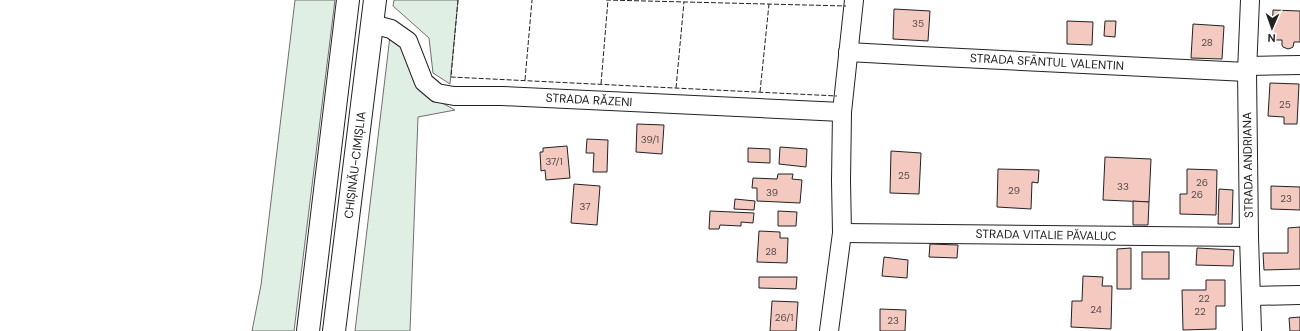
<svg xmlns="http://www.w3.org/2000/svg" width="1300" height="331" font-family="'DM Sans',sans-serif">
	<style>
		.green { fill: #e0efe3; stroke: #6f6f6f }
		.building { fill: #f3c9c0; stroke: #222 }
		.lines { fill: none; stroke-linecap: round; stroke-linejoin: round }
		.minor-casing { stroke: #222; stroke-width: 20 }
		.trunk-casing { stroke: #222; stroke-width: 24 }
		.minor { stroke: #fff; stroke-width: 18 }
		.trunk { stroke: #fff; stroke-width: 22 }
		.fence { stroke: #222; stroke-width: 1; stroke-dasharray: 5 2; stroke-linecap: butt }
		.labels { text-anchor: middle; stroke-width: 3; stroke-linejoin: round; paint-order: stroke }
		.number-label { font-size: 10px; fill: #564c4a }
		.street-label { font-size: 12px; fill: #222; stroke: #fff }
	</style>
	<rect width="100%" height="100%" fill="#fff"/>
	<g class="green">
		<path d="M295,0h40l-41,331h-42l9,-46z"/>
		<path d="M394,0h64l-8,84 -17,-11 -4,-35 -36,-32z"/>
		<path d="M390,36l13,9 28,52 24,13 -37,7 -8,214h-55z"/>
	</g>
	<g class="building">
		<path d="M894,9l36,2 -2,30 -35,-2z"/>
		<path d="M1273,10l27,1v31h-6l-1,5 -2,1 -3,1 -5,-2 -1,-2v-5h-10z"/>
		<path d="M1067,21l26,1 -1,23 -25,-1z"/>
		<path d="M1105,21h11l-1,16 -11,-1z"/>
		<path d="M1193,24l31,2 -2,33 -31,-1z"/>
		<path d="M1270,83l29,1 -2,40h-13v-7l-16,-1z"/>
		<path d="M637,124l27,1 -2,29 -26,-2z"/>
		<path d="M587,139l21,1 -1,32h-14l1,-19h-8z"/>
		<path d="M567,146l3,32 -24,2 -1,-10 -4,1 -1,-19h3v-4z"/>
		<path d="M780,147l27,2 -1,18 -27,-3z"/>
		<path d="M748,148l22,1v14l-22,-1z"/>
		<path d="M891,151l30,2 -2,41 -29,-1z"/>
		<path d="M1105,157l46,2 -2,43 -46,-2z"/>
		<path d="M998,169l41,1 -1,13 -6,-1 -1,27 -34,-2z"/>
		<path d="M1187,169l30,1 -1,45 -36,-1v-20h7z"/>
		<path d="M778,174h15l-1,5 10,1 -2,23 -43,-2v-13h-5l1,-10 24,1z"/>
		<path d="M574,184l26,2 -3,39 -26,-2z"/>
		<path d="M1271,186l29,1v23l-29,-1z"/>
		<path d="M1219,189l14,1 -1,34h-14z"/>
		<path d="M735,199l20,2 -1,9 -20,-1z"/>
		<path d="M1133,201l16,1 -1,23h-15z"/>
		<path d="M710,211l44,2 -1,10 -12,-1v4l-21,-1 -1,4h-10z"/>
		<path d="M778,211l19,1 -1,14h-18z"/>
		<path d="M1300,227v42l-36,1 -1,-17h25v-25z"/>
		<path d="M759,231l21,1v6h8l-1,25 -30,-1z"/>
		<path d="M930,244l28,1 -1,13 -28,-1z"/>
		<path d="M1131,248v41h-14v-40z"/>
		<path d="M1197,248l37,2 -1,16 -37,-1z"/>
		<rect x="1142" y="252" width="27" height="27"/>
		<path d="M884,257l24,3 -1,18 -25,-2z"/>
		<path d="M1083,276l20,1 -1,9h10l-1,43 -40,-2 1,-26h10z"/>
		<path d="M759,277h38l-1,12 -37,-1z"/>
		<path d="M1206,280h19v26h-9v23l-33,1 -1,-40h24z"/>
		<path d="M772,301l26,1 -2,29h-26z"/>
		<path d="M880,309l26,1 -1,21h-25z"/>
		<path d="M1300,317v14h-10l-1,-13z"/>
	</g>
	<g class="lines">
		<defs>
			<g id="minor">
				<path d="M1250,0l-3,72 2,165 3,94"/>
				<path d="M372,24l19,5 17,12 16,41 13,11 17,3h48l340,16"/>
				<path d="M848,52l73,4 326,16"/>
				<path d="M1247,66l53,-1"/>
				<path d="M842,233l407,4"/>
				<path d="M1252,296l48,-1"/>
				<path d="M829,331l13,-98 -1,-52 1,-69 12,-112"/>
			</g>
			<g id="trunk">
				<path d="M308,331l40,-331"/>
				<path d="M334,331l41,-331"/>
			</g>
		</defs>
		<use href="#minor" class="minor-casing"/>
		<use href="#trunk" class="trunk-casing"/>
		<use href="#minor" class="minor"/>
		<use href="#trunk" class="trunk"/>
		<g class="fence">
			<path d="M458,0l-7,77 386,19"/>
			<path d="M606,0l240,6"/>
			<path d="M525,80l7,-80"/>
			<path d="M601,84l7,-84"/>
			<path d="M676,88l8,-86"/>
			<path d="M760,92l9,-88"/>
		</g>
	</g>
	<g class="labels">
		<g class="number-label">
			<text x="918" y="27">35</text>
			<text x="1207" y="46">28</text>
			<text x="1285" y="108">25</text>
			<text x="650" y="143">39/1</text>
			<text x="554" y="165">37/1</text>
			<text x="904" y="179">25</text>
			<text x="1202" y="186">26</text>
			<text x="1123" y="190">33</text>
			<text x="1014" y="194">29</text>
			<text x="772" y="196">39</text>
			<text x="1197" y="198">26</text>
			<text x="1286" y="202">23</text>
			<text x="585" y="210">37</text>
			<text x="771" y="255">28</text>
			<text x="1204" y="302">22</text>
			<text x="1096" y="313">24</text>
			<text x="1200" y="315">22</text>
			<text x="784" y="321">26/1</text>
			<text x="893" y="324">23</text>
		</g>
		<g class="street-label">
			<text transform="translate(1047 62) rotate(3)" y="4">STRADA SFÂNTUL VALENTIN</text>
			<text transform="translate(589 100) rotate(3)" y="4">STRADA RĂZENI</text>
			<text transform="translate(355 165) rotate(-83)" y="4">CHIȘINĂU-CIMIȘLIA</text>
			<text transform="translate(1248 165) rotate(-91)" y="4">STRADA ANDRIANA</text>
			<text transform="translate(1046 235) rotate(1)" y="4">STRADA VITALIE PĂVALUC</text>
		</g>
	</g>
	<g transform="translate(1272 28) rotate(182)" stroke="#ffffff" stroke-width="3" paint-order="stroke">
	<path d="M0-3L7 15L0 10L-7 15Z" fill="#222222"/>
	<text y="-6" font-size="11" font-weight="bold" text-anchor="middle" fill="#222222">N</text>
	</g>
</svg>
